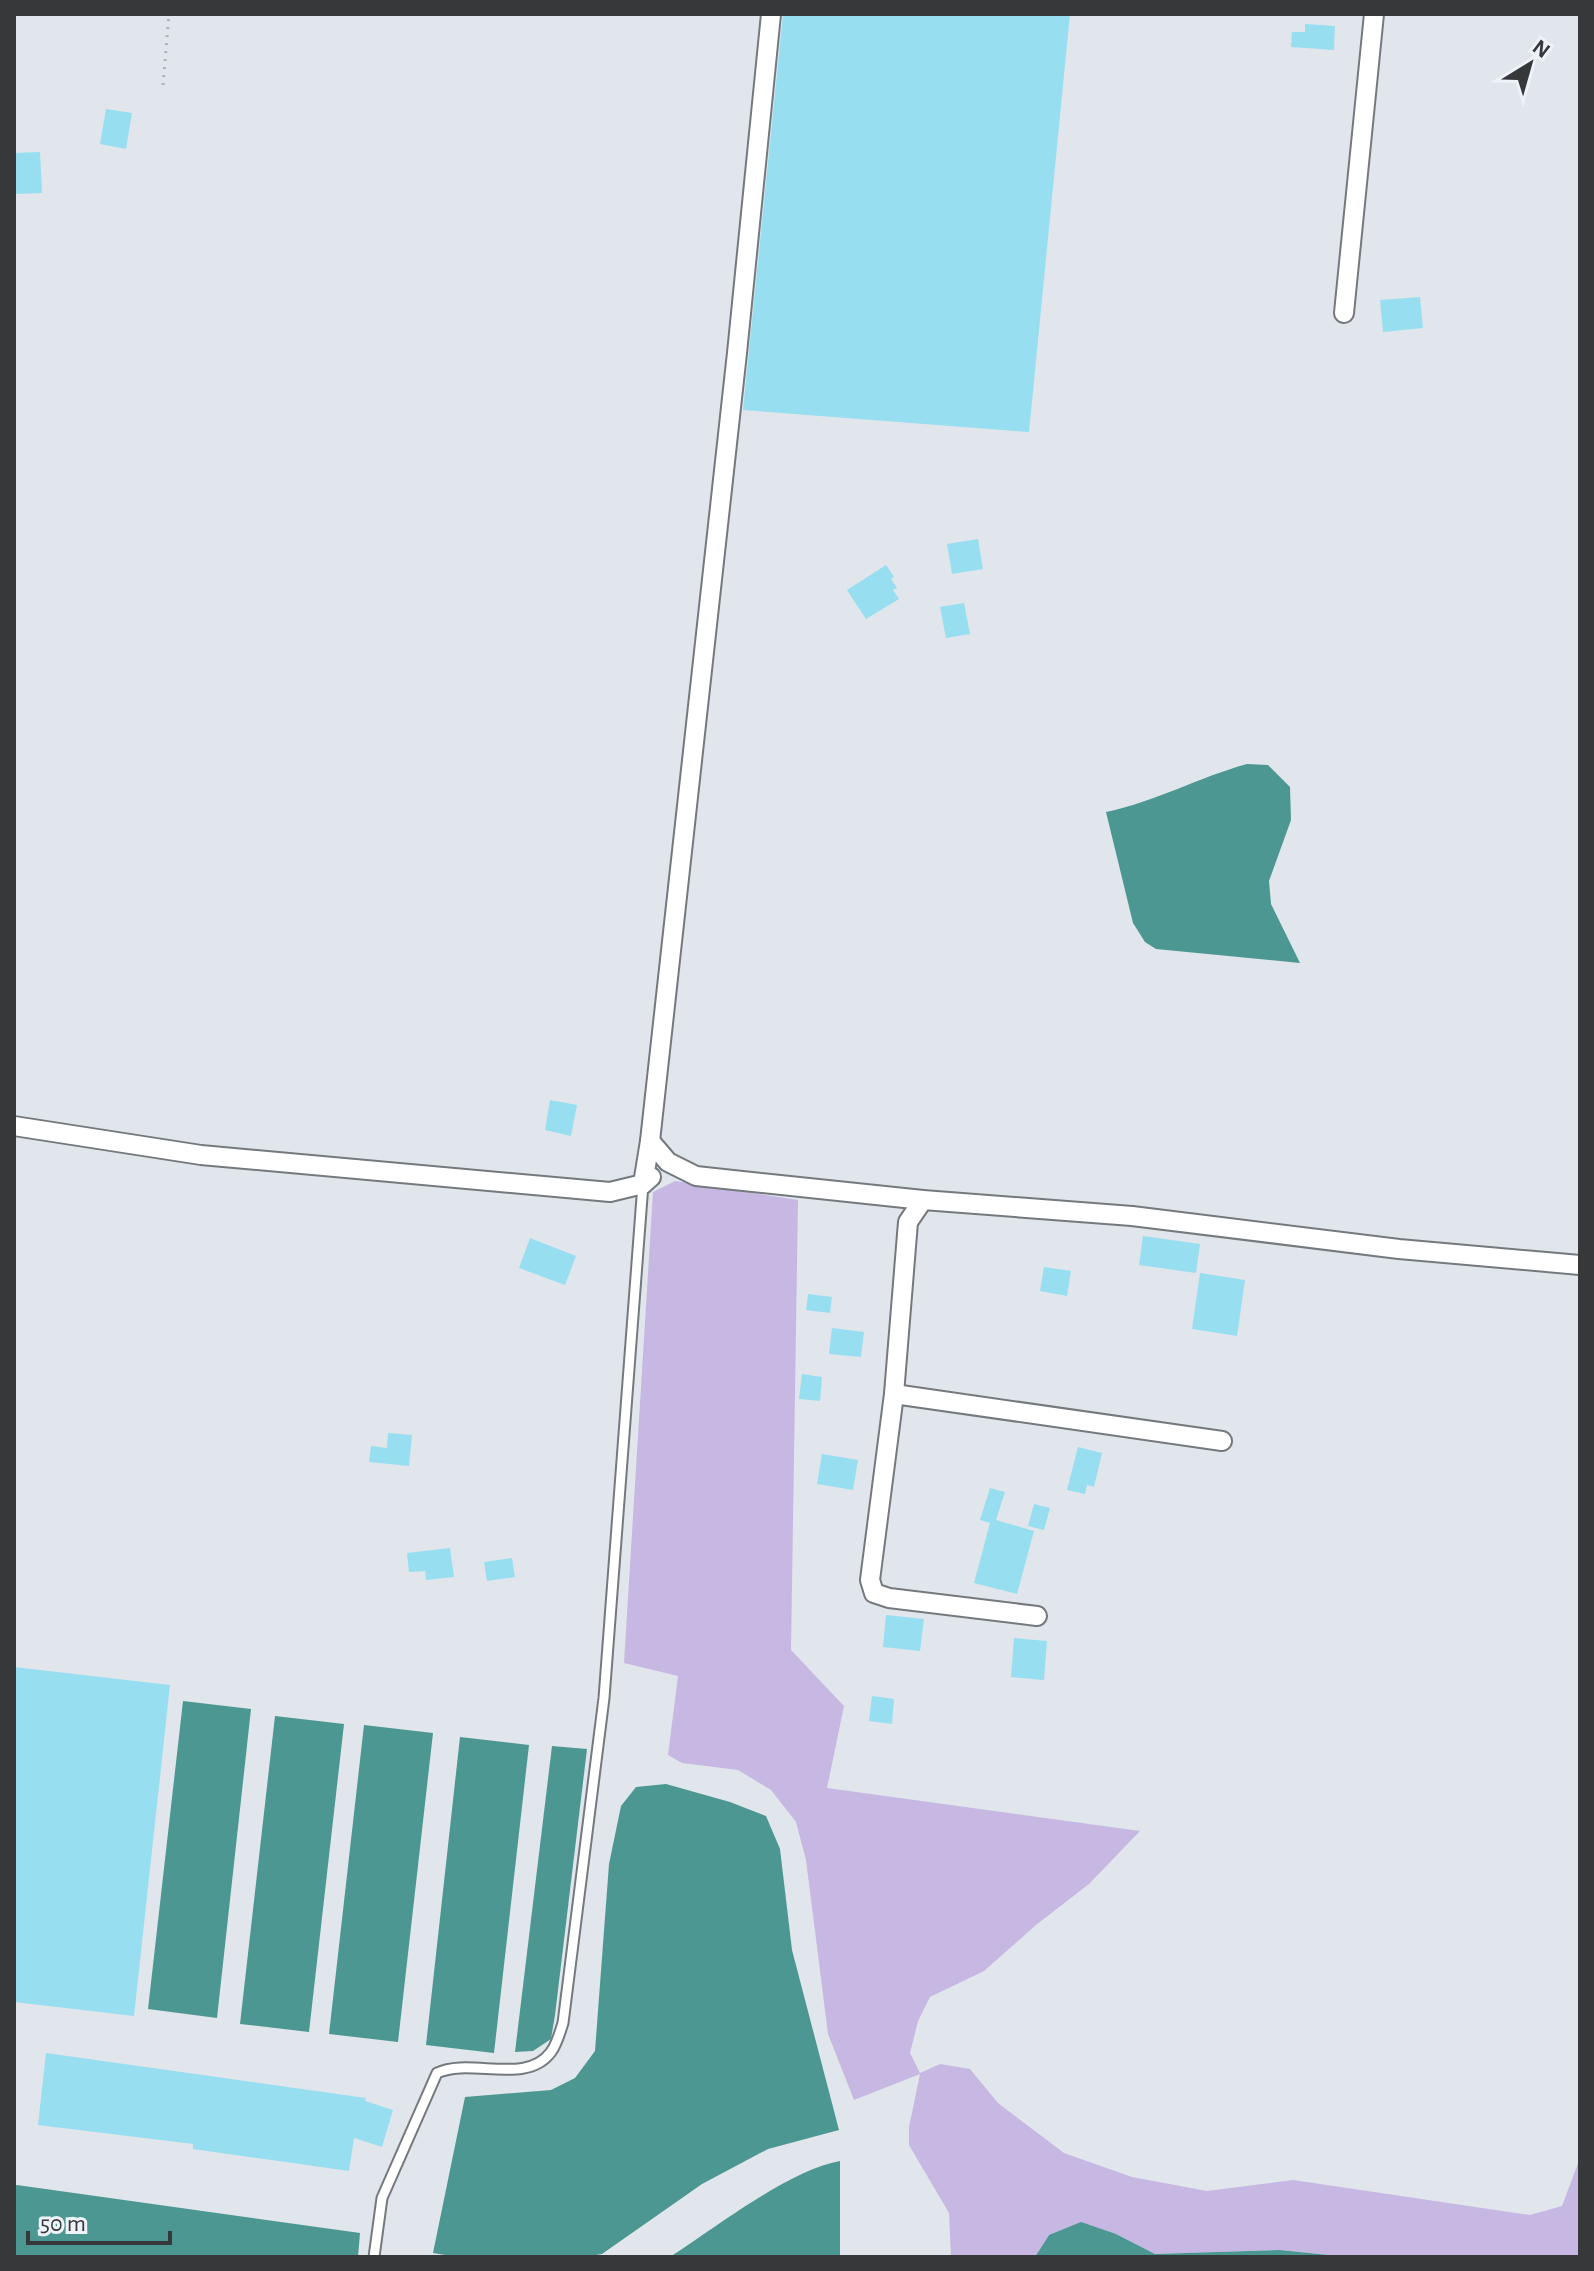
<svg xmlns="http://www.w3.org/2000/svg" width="1594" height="2271" font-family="'Alegreya Sans',sans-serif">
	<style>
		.green { fill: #c6b8e3 }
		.water { fill: #4c9791 }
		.building { fill: #98def1 }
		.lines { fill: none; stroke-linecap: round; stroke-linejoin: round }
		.service-casing { stroke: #74797e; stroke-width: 13 }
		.minor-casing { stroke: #74797e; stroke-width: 22 }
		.path { stroke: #adb2b6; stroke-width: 3; stroke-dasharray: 2 6; stroke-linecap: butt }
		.service { stroke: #fff; stroke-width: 9 }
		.minor { stroke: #fff; stroke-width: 18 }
	</style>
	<rect width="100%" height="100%" fill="#e0e6eb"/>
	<path class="green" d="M675,1181l123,19 -7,450 53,56 -17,82 313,43 -51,53 -53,41 -52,46 -54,26 -12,24 -8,32 10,20 20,-9 30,5 28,34 66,50 68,24 75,14 86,-11 237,35 32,-9 18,-48v99h-232l-68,-7 -125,4 -39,-20 -67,1 -14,22h-84l-2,-44 -40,-68v-18l11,-53 -66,26 -26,-66 -22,-174 -10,-38 -25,-32 -33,-20 -56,-7 -14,-8 10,-79 -54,-13 29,-471z"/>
	<g class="water">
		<path d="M1247,764l21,1 22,22 1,33 -22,61 2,23 29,59 -144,-14 -11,-7 -12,-19 -27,-111c49,-10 93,-35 141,-48z"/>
		<path d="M183,1701l68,8 -34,309 -69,-9z"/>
		<path d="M275,1716l69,8 -35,308 -69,-8z"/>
		<path d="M364,1725l69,8 -35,309 -69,-8z"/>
		<path d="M460,1737l69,8 -35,308 -68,-8z"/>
		<path d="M552,1746l35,3 -32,266 -4,24 -18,12 -18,1z"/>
		<path d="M666,1784l64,18 36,14 14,33 12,101 47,180 -71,19 -66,35 -100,70 -18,3h-127l-24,-4 32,-156 86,-7 24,-12 20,-27 14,-187 12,-58 15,-19z"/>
		<path d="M840,2161v96h-170c45,-29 119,-87 170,-96z"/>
		<path d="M17,2185l343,48 -2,24h-344v-71z"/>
		<path d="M1081,2222l35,12 39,20 125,-4 68,7h-313l14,-22z"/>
	</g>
	<g class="building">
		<path d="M783,14h287l-41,418 -286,-22z"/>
		<path d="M1305,24l30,2 -1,24 -43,-3 1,-15h13z"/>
		<path d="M106,109l26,4 -6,36 -26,-5z"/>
		<path d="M40,152l2,41 -28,1v-41z"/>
		<path d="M1420,297l3,31 -40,4 -3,-32z"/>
		<path d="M978,539l5,30 -31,5 -5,-30z"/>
		<path d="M886,565l8,12 -3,2 6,9 -4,2 6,9 -33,20 -19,-29z"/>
		<path d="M964,603l6,31 -24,4 -6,-31z"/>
		<path d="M550,1100l27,5 -6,31 -26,-6z"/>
		<path d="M1143,1236l57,8 -4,29 -57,-8z"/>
		<path d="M530,1238l46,18 -11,29 -46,-17z"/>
		<path d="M1044,1267l27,4 -4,25 -27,-5z"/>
		<path d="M1200,1273l45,7 -8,56 -45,-7z"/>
		<path d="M808,1294l24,3 -2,16 -24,-3z"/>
		<path d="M832,1328l32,4 -3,25 -32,-3z"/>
		<path d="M802,1374l20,3 -2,24 -21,-2z"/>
		<path d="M388,1433l24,2 -3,31 -40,-4 2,-16 16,2z"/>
		<path d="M1078,1447l24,6 -8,34 -7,-2 -2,9 -18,-4z"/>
		<path d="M822,1454l36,6 -5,30 -36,-6z"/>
		<path d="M990,1488l15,4 -9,28 38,11 -17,63 -43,-11 16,-60 -10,-3z"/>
		<path d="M1034,1504l16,4 -6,22 -16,-4z"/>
		<path d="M450,1548l4,29 -28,3 -1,-9 -16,1 -2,-19z"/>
		<path d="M512,1558l3,19 -28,4 -3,-19z"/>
		<path d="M886,1615l38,4 -4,32 -37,-4z"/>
		<path d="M1014,1638l33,3 -3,39 -33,-3z"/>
		<path d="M14,1667l156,18 -36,331 -120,-14z"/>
		<path d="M872,1696l22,3 -2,25 -23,-3z"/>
		<path d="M46,2053l320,45 -1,3 28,9 -11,37 -28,-9 -5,33 -156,-22v-5l-155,-19z"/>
	</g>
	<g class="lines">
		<defs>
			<path id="service" d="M374,2257l8,-59 55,-125c33,-16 89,13 114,-21 6,-8 9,-20 12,-29l41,-325 39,-514"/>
			<g id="minor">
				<path d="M1344,313l30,-299"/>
				<path d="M14,1126l187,29 409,37 33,-8 8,-7"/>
				<path d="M650,1141l18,21 28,14 227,24 209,16 267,33 181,16"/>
				<path d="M643,1184l7,-43 87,-788 34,-339"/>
				<path d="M923,1200l-15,22 -14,172 -24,186 4,13 15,5 148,18"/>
				<path d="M894,1394l328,47"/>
			</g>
		</defs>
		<use href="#service" class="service-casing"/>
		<use href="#minor" class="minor-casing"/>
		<path class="path" d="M163,85l6,-71"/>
		<use href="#service" class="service"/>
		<use href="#minor" class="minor"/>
	</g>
	<rect width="1594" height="2271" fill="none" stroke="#36383a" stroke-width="32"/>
	<g transform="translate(1530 64) rotate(37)" stroke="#edf3f8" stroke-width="6" paint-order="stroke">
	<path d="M0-6L14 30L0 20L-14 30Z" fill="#36383a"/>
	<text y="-12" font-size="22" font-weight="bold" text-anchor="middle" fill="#36383a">N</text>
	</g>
	<path d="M28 2231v12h142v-12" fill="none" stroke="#36383a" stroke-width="4"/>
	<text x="40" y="2231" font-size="24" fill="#36383a" stroke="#edf3f8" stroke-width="6" paint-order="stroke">50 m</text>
</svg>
